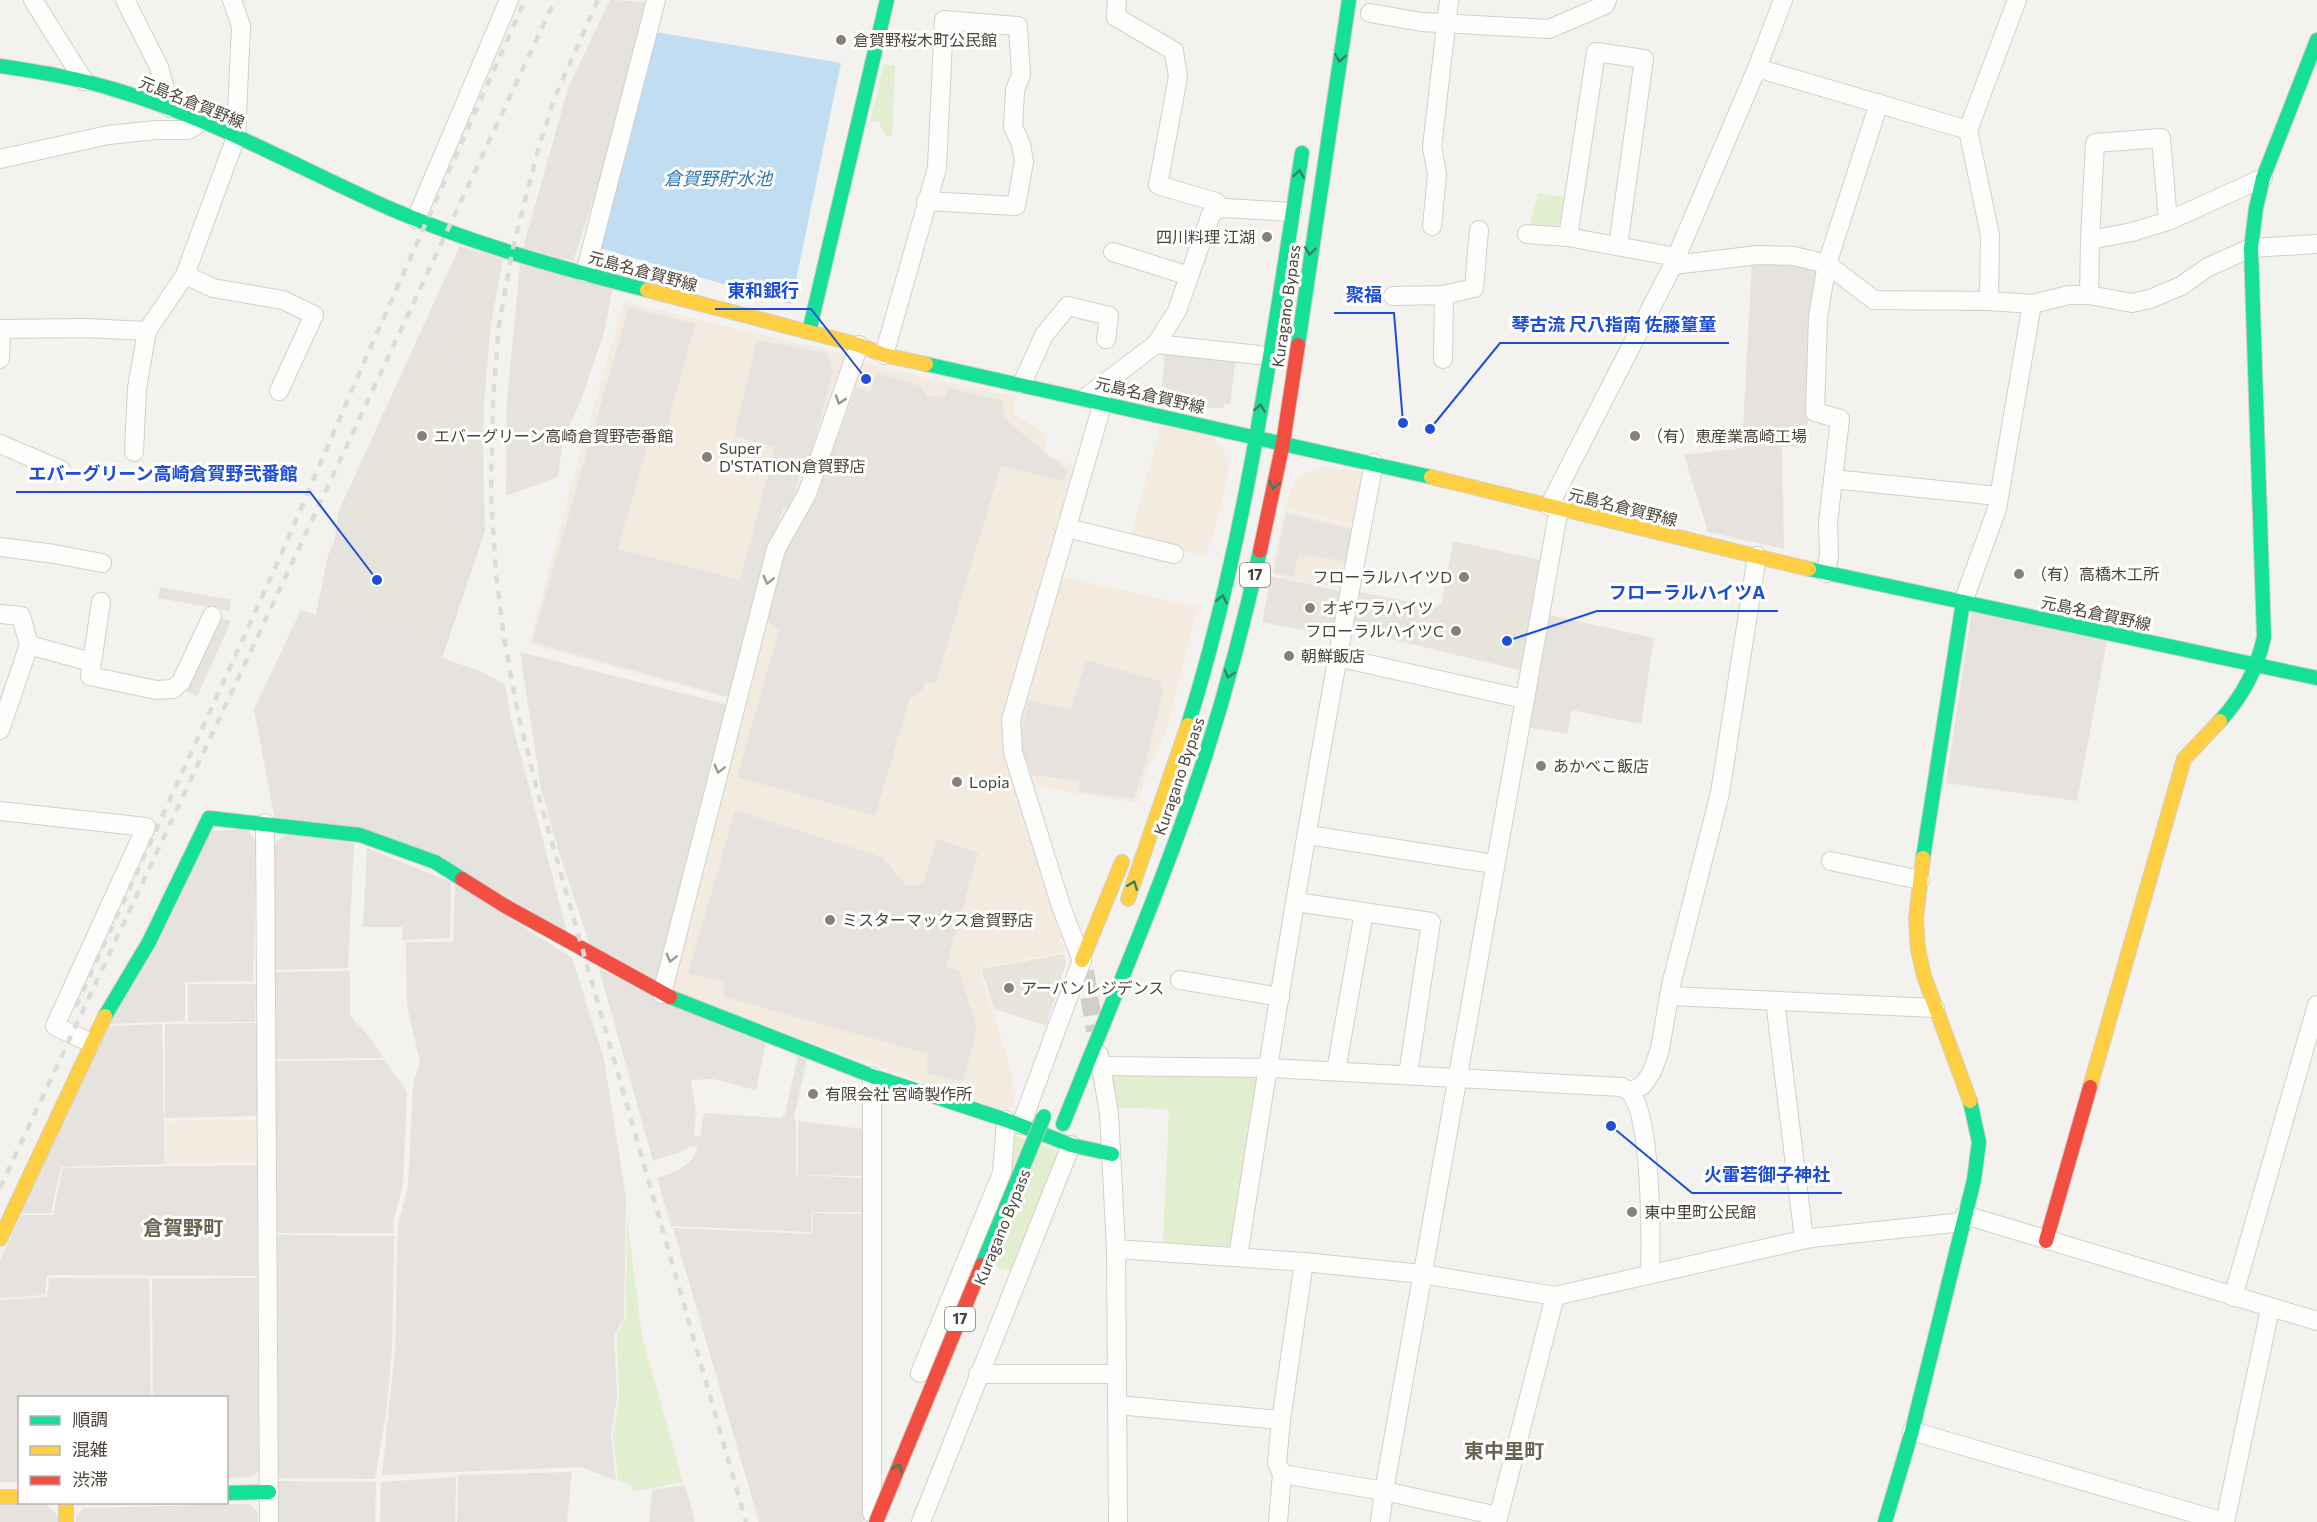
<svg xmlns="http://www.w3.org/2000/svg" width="2317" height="1522" font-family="Commissioner,'Noto Sans JP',sans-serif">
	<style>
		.residential { fill: #e7e4dc }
		.commercial { fill: #f3ebdf }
		.industrial { fill: #e6e2de }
		.green { fill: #e1eecf }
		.parking { fill: #e6e3df }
		.water { fill: #c0ddf1 }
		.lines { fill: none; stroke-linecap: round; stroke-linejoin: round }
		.street-tunnel { stroke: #d2cfca; stroke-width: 18; stroke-dasharray: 18 9; stroke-linecap: butt }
		.street-casing { stroke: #d2d0cb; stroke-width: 20 }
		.fast-casing { stroke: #d3cfc5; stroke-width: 16 }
		.slow-casing { stroke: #d3cfc5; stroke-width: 16 }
		.jam-casing { stroke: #d3cfc5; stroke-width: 16 }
		.street { stroke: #fdfdfc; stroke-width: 18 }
		.fast { stroke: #16e098; stroke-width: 14 }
		.slow { stroke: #ffcf43; stroke-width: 14 }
		.jam { stroke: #f24e42; stroke-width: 14 }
		.rail { stroke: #dbdbda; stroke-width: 4.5; stroke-dasharray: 8 8; stroke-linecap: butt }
		.fast-bridge-casing { stroke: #ccbfa9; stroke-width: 16; stroke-linecap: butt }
		.jam-bridge-casing { stroke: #ccbfa9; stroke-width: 16; stroke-linecap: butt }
		.fast-bridge { stroke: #16e098; stroke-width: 14 }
		.jam-bridge { stroke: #f24e42; stroke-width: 14 }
		.oneway { stroke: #36825f }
		.oneway2 { stroke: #9b9791 }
		.poi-dot { fill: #868178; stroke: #fff; stroke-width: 2 }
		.labels { text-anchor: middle; stroke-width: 6; stroke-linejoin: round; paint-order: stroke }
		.shield { fill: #fff; stroke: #817c74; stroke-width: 1.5 }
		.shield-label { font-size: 15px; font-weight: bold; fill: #4b4439 }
		.poi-label { font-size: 16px; fill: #4b4439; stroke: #fff; text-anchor: start }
		.street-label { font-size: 16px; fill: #4b4439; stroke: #fff }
		.water-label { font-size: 18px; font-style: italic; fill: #2e7ab2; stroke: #fff }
		.quarter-label { font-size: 20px; font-weight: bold; fill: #6e6250; stroke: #fff }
		.leader { fill: none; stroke: #1d4ed8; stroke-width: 2 }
		.callout-dot { fill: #1d4ed8; stroke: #fff; stroke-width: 2 }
		.callout-label { font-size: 18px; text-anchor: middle; font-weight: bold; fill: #1d4ed8; stroke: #fff; stroke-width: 6; stroke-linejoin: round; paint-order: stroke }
	</style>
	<rect width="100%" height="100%" fill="#f4f2ee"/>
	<g class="residential">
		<path d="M460,246l43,13 -12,65 -7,78 -1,89 2,39 -43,128 -126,-43 12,-59 7,-17 3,-26z"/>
		<path d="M1453,541l88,19 -18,111 -174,-42 6,-38 82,16 5,-5z"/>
		<path d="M1271,576l75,16 -9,45 -75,-15z"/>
		<path d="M1064,954l2,9 -20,63 -52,-17 -13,-40z"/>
	</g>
	<g class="commercial">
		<path d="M624,302l221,52 -30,101 -11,17 -11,36 -8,4 -53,187 -203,-55 42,-158z"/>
		<path d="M860,362l133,31 24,3 -4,16 33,23 -2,18 31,14 -73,272 63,213 -86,16 33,105 1,32 -13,5 -328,-117 -3,-10 109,-432z"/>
		<path d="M1161,422l51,12 17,26 -2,24 -16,59 -7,12 -73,-17z"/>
		<path d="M1323,466l41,6 -8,53 -71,-17 4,-14 9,-17z"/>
		<path d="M1285,510l71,18 -10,62 -57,-11 -18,-6z"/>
		<path d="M1060,576l138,31 -30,120 -11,24 -4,4 -16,48 -104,-17 -14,-40 1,-26z"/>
		<path d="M257,1120v43h-91l1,-42z"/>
	</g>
	<g class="industrial">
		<path d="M610,0l39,2 -32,125 -44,134 -50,-13 45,-160z"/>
		<path d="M1757,257l62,11 -6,47 -6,128 -4,3 -21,1 2,102 -76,-17 -24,-77 58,-7 10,-188z"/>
		<path d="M520,264l93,24 -9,45 -24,70 -17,35 -5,39 -52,19 1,-96z"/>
		<path d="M1165,349l71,8 -6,47h-5l-3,4 -61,-2z"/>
		<path d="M1972,609l135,32 -30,160 -131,-18z"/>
		<path d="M301,610l179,61 25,13 6,35 57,216 -124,-73 -170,-46 -20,-107z"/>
		<path d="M1545,614l109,24 -13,86 -69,-14 -5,24 -42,-7z"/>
		<path d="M520,652l209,53 -71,280 -67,-36 -31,-93 -19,-67z"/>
		<path d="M247,829l9,12 -3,140 -68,1v39l-76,3 101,-193z"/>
		<path d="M288,834l66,9 -6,125 -75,2 1,-127z"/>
		<path d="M367,848l84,34 -1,56 -48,2 1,-13h-40z"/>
		<path d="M455,883l117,75 32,101 22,139 -2,120 -10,17 3,62 -6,38 5,46 -35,-14 -199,8 13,-125 3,-126 10,-38 5,-102 7,-22 -13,-56 -1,-64h47z"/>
		<path d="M599,969l167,72 -10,49 -43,-11 -22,1 5,32 -2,23 6,2 4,-24 77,5 4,-4 13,-59 9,4 -13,59 2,3v54l67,3 -1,34h-50l-1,20 -140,-6 -14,-48 15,-5 18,-11 8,-14 -8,-2 -6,5 -31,10z"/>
		<path d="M350,971v45l23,25 10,17 -109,1v-87z"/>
		<path d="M188,984h68l-1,38h-67z"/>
		<path d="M257,1023l1,93 -93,2v-94z"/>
		<path d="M162,1024l3,140 -104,3 -10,46h-31l89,-187z"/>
		<path d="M385,1060l22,32 -4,92 -10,38 1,11h-118l-2,-172z"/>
		<path d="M798,1121l65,8v47l-65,-1z"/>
		<path d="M257,1165v111l-210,-1 -2,20 -45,3v-38l21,-45h32l10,-47z"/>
		<path d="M813,1213l49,1 3,303 -2,5h-104l-86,-294 139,6z"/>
		<path d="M276,1235l118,1 -2,114 -6,64 -11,65 -98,-1z"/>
		<path d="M49,1278h100l2,119 -131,1 -1,84h-19v-182l47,-3z"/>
		<path d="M257,1278l2,193 -8,6 -24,1 -1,-80 -73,-1 -1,-118z"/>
		<path d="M572,1472l-5,50h-110l1,-47z"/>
		<path d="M456,1477l-1,45h-75l1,-40z"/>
		<path d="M277,1481l99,1 -1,40h-97z"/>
		<path d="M685,1485l10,37h-46l3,-32z"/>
		<path d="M45,1503l14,14v5h-59v-18z"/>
		<path d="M250,1504l8,9v9h-182v-6l8,-8z"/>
	</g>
	<g class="green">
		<path d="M884,65h11l-3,70 -6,2 -7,-15 -9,-1z"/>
		<path d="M1538,193l29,4 -4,24 -10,7 -23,-3z"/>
		<path d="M1118,1070l140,4 -27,169 -6,6 -62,-5 6,-135 -51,-1 -7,-27z"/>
		<path d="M1011,1134l49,18 -50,119 -38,-10z"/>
		<path d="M627,1217l15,119 41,146 -51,10 -1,-7 -13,-5 -5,-44 6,-39 -2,-62 9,-19z"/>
	</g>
	<g class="parking">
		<path d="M460,246l13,7 -2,13 -7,1 -12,26 19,12 -19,45 20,9 -4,9 -43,-15 -75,163v12l26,6 -18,66 -25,-9 -3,10 106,37 31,-108 -13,-9 -13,-2 2,-61 8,-18 -7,-5 13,-28 13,6 -12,44h25l2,73 -43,128 -126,-43 12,-59 7,-17 3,-26z"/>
		<path d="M629,307l66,17 -29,106h-14l-34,119 122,31 35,-132 -41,-12 23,-96 70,13 6,19 -23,84 -10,15 -9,36 -8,1 -54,189 -197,-55z"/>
		<path d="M876,373l45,13 6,10 19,1 2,-9 55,13 1,17 64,53 -4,10 -63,-15 -65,216 -12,1 -1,8 -13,7 -35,118 -138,-39 42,-146 -12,-10 21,-80 25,-37 43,-116 15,3z"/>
		<path d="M1286,513l68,17 -6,32 -49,-8 -6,23 -19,-5z"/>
		<path d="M1273,578l25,6 -9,40 -26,-6z"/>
		<path d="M160,587l71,13 -1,11 -72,-13z"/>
		<path d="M1330,590l14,3 -8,42 -14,-3z"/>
		<path d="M217,617l14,4 -34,76 -12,-7z"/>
		<path d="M1086,660l75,21 2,10 -16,66 -13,42 -56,-8 2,-10 -48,-6 -11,-29 1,-21 7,-24 42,8z"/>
		<path d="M735,810l147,47 25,29 16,-2 14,-45 41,14 -32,113 13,5 18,57 -14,54 -37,-9 2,-19 -203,-57 -2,-16 -35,-7z"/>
	</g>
	<path class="water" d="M655,32l186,31 -50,241 -191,-56z"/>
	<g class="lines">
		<path class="street-tunnel" d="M1085,971l10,60"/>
		<defs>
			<g id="street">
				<path d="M33,0l51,81"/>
				<path d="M125,0l34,67 11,41"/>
				<path d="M1117,0l-1,17 58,34 4,26 -20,108 58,17 2,7"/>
				<path d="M1370,13l52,9 127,7 56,-24 2,-5"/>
				<path d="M1757,68l211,62"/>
				<path d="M0,159l108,-24 48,-5h32l15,-9"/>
				<path d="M416,219l93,-219"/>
				<path d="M1432,226l5,-52 -5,-27 17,-147"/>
				<path d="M1527,234l41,3 108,20"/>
				<path d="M1568,237l28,-185 48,7 -26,187"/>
				<path d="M2090,240l5,-97 66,-5 7,83"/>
				<path d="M1113,252l76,24"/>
				<path d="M1673,265l85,-10 36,1 33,8 47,36 115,1 43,3"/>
				<path d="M585,273l71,-273"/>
				<path d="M185,275l28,13 70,12 31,15 -35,76"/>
				<path d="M2089,295l1,-55 42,-8 36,-11 95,-43"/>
				<path d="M1393,296l51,-1 30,-7 5,-58"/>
				<path d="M1989,301l1,-66 -22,-105 49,-130"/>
				<path d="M1156,344l103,11"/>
				<path d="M884,355l53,-187 7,-148 74,6 3,49 -6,15 -2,37 8,17 3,18 -8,44 -90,-5"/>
				<path d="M0,359l1,-30 85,-1 61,3 38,-56 51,-138 5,-111 -9,-26"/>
				<path d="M1443,359l1,-64"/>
				<path d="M1022,384l22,-49 24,-29 41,10 -3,23"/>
				<path d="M1085,398l71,-54 21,-33 34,-97 7,-5 7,-1 67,4"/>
				<path d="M0,444l61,26"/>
				<path d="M134,452l3,-64 10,-57"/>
				<path d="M1833,479l165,17"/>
				<path d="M1549,506l124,-241 84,-197 26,-68"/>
				<path d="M1067,528l107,26"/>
				<path d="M0,547l55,7 47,9"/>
				<path d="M1826,573l3,-18 -1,-32 12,-104 -25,-7 3,-95 9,-53 52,-161"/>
				<path d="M101,602l-11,74 66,14 17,-1 8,-7 31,-66"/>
				<path d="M1963,602l34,-93 35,-205 37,-9h20l43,8 18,-4 31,-13 27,-19 43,-19 66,-4"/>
				<path d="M0,614l21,2 8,29 -29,85"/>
				<path d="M29,645l62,17"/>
				<path d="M1337,657l187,42"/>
				<path d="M0,811l146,16 -91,199 36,17"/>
				<path d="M265,823l4,699"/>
				<path d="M1308,835l186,29"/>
				<path d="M1831,861l89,19"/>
				<path d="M1296,902l135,20 -23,153"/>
				<path d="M1082,961l-21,-55 -48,-154 -2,-32 92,-318"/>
				<path d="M1180,980l100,17"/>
				<path d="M662,994l114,-445 31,-55 52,-149"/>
				<path d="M1669,996l266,12"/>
				<path d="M1775,1001l29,238"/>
				<path d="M1099,1055l10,58 7,136 2,273"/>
				<path d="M1101,1066l167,2 354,19c3,2 6,3 8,5 22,25 21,147 20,182"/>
				<path d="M1336,1071l28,-159"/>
				<path d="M1630,1092l13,-7 9,-13 8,-23 11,-64 49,-192 37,-237"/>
				<path d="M1021,1125l61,-165"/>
				<path d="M1965,1215l352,106"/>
				<path d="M1116,1249l188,13 118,12 133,22 256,-58 152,-16"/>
				<path d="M1238,1257c41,-265 85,-531 136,-794"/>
				<path d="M1304,1262l-23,158 -4,43 5,11 102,17 114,25"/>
				<path d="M2233,1297l84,-292"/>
				<path d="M920,1373l82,-200 4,-53"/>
				<path d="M978,1374h139"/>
				<path d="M1117,1405l164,15"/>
				<path d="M1912,1431l312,91"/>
				<path d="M872,1513v-437"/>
				<path d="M921,1522l150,-377"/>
				<path d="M1278,1522l4,-48"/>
				<path d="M1380,1522l4,-31 175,-983"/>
				<path d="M1497,1522l58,-226"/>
				<path d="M2225,1522l45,-213"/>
			</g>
			<g id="fast">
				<path d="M0,66c39,6 78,12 116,24 96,28 184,79 275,119 82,35 169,59 256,81"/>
				<path d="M809,332l78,-332"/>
				<path d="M1298,345l51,-345"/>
				<path d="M926,364l505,113"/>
				<path d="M1809,569l508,109"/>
				<path d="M2220,721c23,-25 37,-51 44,-84l-13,-389 5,-40 7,-30 54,-138"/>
				<path d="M1188,725c58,-186 84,-380 114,-572"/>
				<path d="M1923,858l40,-256"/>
				<path d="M670,997l202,79 134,44 65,25 41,9"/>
				<path d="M105,1016l44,-74 60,-124 151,17 75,27 27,17"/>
				<path d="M1063,1124c49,-123 102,-245 143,-370 21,-67 39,-135 54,-203"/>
				<path d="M226,1493l43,-1"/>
				<path d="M1885,1522l27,-91 62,-251 5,-38 -9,-41"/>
			</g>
			<g id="slow">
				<path d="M647,290l212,55 25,10 42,9"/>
				<path d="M1431,477l378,92"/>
				<path d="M1923,858l-7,60 2,31 6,27 46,125"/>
				<path d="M1128,899l60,-174"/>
				<path d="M1082,960l40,-98"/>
				<path d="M2090,1087l94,-328 36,-38"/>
				<path d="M0,1239l105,-223"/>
				<path d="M0,1497h20"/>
				<path d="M66,1502v20"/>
			</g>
			<g id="jam">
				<path d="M1260,551l23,-108 15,-98"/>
				<path d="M462,879l43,27 165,91"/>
				<path d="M2046,1241l44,-154"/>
			</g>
		</defs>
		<use href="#street" class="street-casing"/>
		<use href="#fast" class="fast-casing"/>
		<use href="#slow" class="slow-casing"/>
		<use href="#jam" class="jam-casing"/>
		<use href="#street" class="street"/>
		<use href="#fast" class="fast"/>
		<use href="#slow" class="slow"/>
		<use href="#jam" class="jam"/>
		<g class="rail">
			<path d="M598,0l-43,97 -17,53 -26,102 -13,73 -6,74 -2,94 5,81 8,64 14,76 19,76 209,732"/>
			<path d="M76,1006l205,-451 76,-177 168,-378"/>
			<path d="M0,1188l555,-1188"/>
		</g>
		<defs>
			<path id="fast-bridge" d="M982,1265l62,-149"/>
			<path id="jam-bridge" d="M876,1522l106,-257"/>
		</defs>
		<use href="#fast-bridge" class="fast-bridge-casing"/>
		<use href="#jam-bridge" class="jam-bridge-casing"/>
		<use href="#fast-bridge" class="fast-bridge"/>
		<use href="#jam-bridge" class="jam-bridge"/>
	</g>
	<defs><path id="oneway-chevron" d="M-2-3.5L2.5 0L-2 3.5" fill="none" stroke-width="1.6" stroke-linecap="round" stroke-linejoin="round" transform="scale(1.5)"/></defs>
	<g class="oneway">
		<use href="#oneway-chevron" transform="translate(1340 58) rotate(99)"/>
		<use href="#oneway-chevron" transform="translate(1299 174) rotate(-81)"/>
		<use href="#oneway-chevron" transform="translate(1310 251) rotate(98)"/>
		<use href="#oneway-chevron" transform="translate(1260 408) rotate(-81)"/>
		<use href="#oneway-chevron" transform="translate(1274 485) rotate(102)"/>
		<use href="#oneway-chevron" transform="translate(1222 599) rotate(-77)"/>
		<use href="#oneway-chevron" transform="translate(1229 674) rotate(106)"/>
		<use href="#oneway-chevron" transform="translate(1133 885) rotate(-69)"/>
		<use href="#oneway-chevron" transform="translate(898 1468) rotate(-67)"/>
	</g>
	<g class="oneway2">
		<use href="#oneway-chevron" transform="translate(840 400) rotate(109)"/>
		<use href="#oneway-chevron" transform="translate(768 580) rotate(104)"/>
		<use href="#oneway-chevron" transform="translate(719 769) rotate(104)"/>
		<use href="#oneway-chevron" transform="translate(671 958) rotate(104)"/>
	</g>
	<g class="poi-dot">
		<circle cx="841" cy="40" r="6"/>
		<circle cx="1267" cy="237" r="6"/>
		<circle cx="422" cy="436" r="6"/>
		<circle cx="1635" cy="436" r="6"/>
		<circle cx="707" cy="457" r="6"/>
		<circle cx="2019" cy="574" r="6"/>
		<circle cx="1464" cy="577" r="6"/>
		<circle cx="1310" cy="608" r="6"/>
		<circle cx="1456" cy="631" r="6"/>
		<circle cx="1289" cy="656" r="6"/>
		<circle cx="1541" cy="766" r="6"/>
		<circle cx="957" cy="782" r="6"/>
		<circle cx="830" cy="920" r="6"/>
		<circle cx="1009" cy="988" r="6"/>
		<circle cx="813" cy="1094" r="6"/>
		<circle cx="1632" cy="1212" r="6"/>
	</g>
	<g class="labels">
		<g class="shield">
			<rect x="1240" y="563" width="30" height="24" rx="4.5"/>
			<rect x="945" y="1307" width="30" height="24" rx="4.5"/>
		</g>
		<g class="shield-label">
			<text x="1255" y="580">17</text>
			<text x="960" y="1324">17</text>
		</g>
		<g class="poi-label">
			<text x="853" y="46">倉賀野桜木町公民館</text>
			<text x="1255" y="243" text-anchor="end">四川料理 江湖</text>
			<text x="434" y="442">エバーグリーン高崎倉賀野壱番館</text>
			<text x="1647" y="442">（有）恵産業高崎工場</text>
			<text x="719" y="454">Super<tspan x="719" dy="18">D'STATION倉賀野店</tspan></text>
			<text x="2031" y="580">（有）高橋木工所</text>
			<text x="1452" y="583" text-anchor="end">フローラルハイツD</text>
			<text x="1322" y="614">オギワラハイツ</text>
			<text x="1444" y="637" text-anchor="end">フローラルハイツC</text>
			<text x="1301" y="662">朝鮮飯店</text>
			<text x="1553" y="772">あかべこ飯店</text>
			<text x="969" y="788">Lopia</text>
			<text x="842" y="926">ミスターマックス倉賀野店</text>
			<text x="1021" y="994">アーバンレジデンス</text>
			<text x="825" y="1100">有限会社 宮崎製作所</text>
			<text x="1644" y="1218">東中里町公民館</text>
		</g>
		<g class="street-label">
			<text transform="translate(192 102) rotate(22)" y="6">元島名倉賀野線</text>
			<text transform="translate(643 271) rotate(15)" y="6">元島名倉賀野線</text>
			<text transform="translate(1286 306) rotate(-82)" y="6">Kuragano Bypass</text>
			<text transform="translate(1150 395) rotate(13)" y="6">元島名倉賀野線</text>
			<text transform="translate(1623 507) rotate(14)" y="6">元島名倉賀野線</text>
			<text transform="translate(2096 613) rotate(12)" y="6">元島名倉賀野線</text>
			<text transform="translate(1179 776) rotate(-71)" y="6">Kuragano Bypass</text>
			<text transform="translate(1002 1227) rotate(-68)" y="6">Kuragano Bypass</text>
		</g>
		<g class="water-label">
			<text x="718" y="185">倉賀野貯水池</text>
		</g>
		<g class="quarter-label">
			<text x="183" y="1235">倉賀野町</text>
			<text x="1504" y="1458">東中里町</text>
		</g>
	</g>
	<path class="leader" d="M866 379L811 309H715M1403 423L1394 313H1334M1430 429L1500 343H1729M377 580L310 492H16M1507 641L1597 611H1778M1611 1126L1692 1193H1842"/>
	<g class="callout-dot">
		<circle cx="866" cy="379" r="6"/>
		<circle cx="1403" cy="423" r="6"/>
		<circle cx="1430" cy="429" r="6"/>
		<circle cx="377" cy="580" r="6"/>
		<circle cx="1507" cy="641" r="6"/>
		<circle cx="1611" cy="1126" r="6"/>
	</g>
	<g class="callout-label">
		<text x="763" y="297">東和銀行</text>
		<text x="1364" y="301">聚福</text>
		<text x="1614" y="331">琴古流 尺八指南 佐藤篁童</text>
		<text x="163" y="480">エバーグリーン高崎倉賀野弐番館</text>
		<text x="1687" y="599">フローラルハイツA</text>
		<text x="1767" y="1181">火雷若御子神社</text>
	</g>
	<rect x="18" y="1396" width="210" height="108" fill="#ffffff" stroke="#b7b4b0" stroke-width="1.5"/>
	<rect x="30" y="1416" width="30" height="9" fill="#16e098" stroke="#b7b4b0" stroke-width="1.5"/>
	<text x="72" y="1426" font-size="18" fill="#4b4439">順調</text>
	<rect x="30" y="1446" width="30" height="9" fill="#ffcf43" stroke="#b7b4b0" stroke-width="1.5"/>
	<text x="72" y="1456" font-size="18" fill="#4b4439">混雑</text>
	<rect x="30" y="1476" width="30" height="9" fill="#f24e42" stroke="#b7b4b0" stroke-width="1.5"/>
	<text x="72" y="1486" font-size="18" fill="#4b4439">渋滞</text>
</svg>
